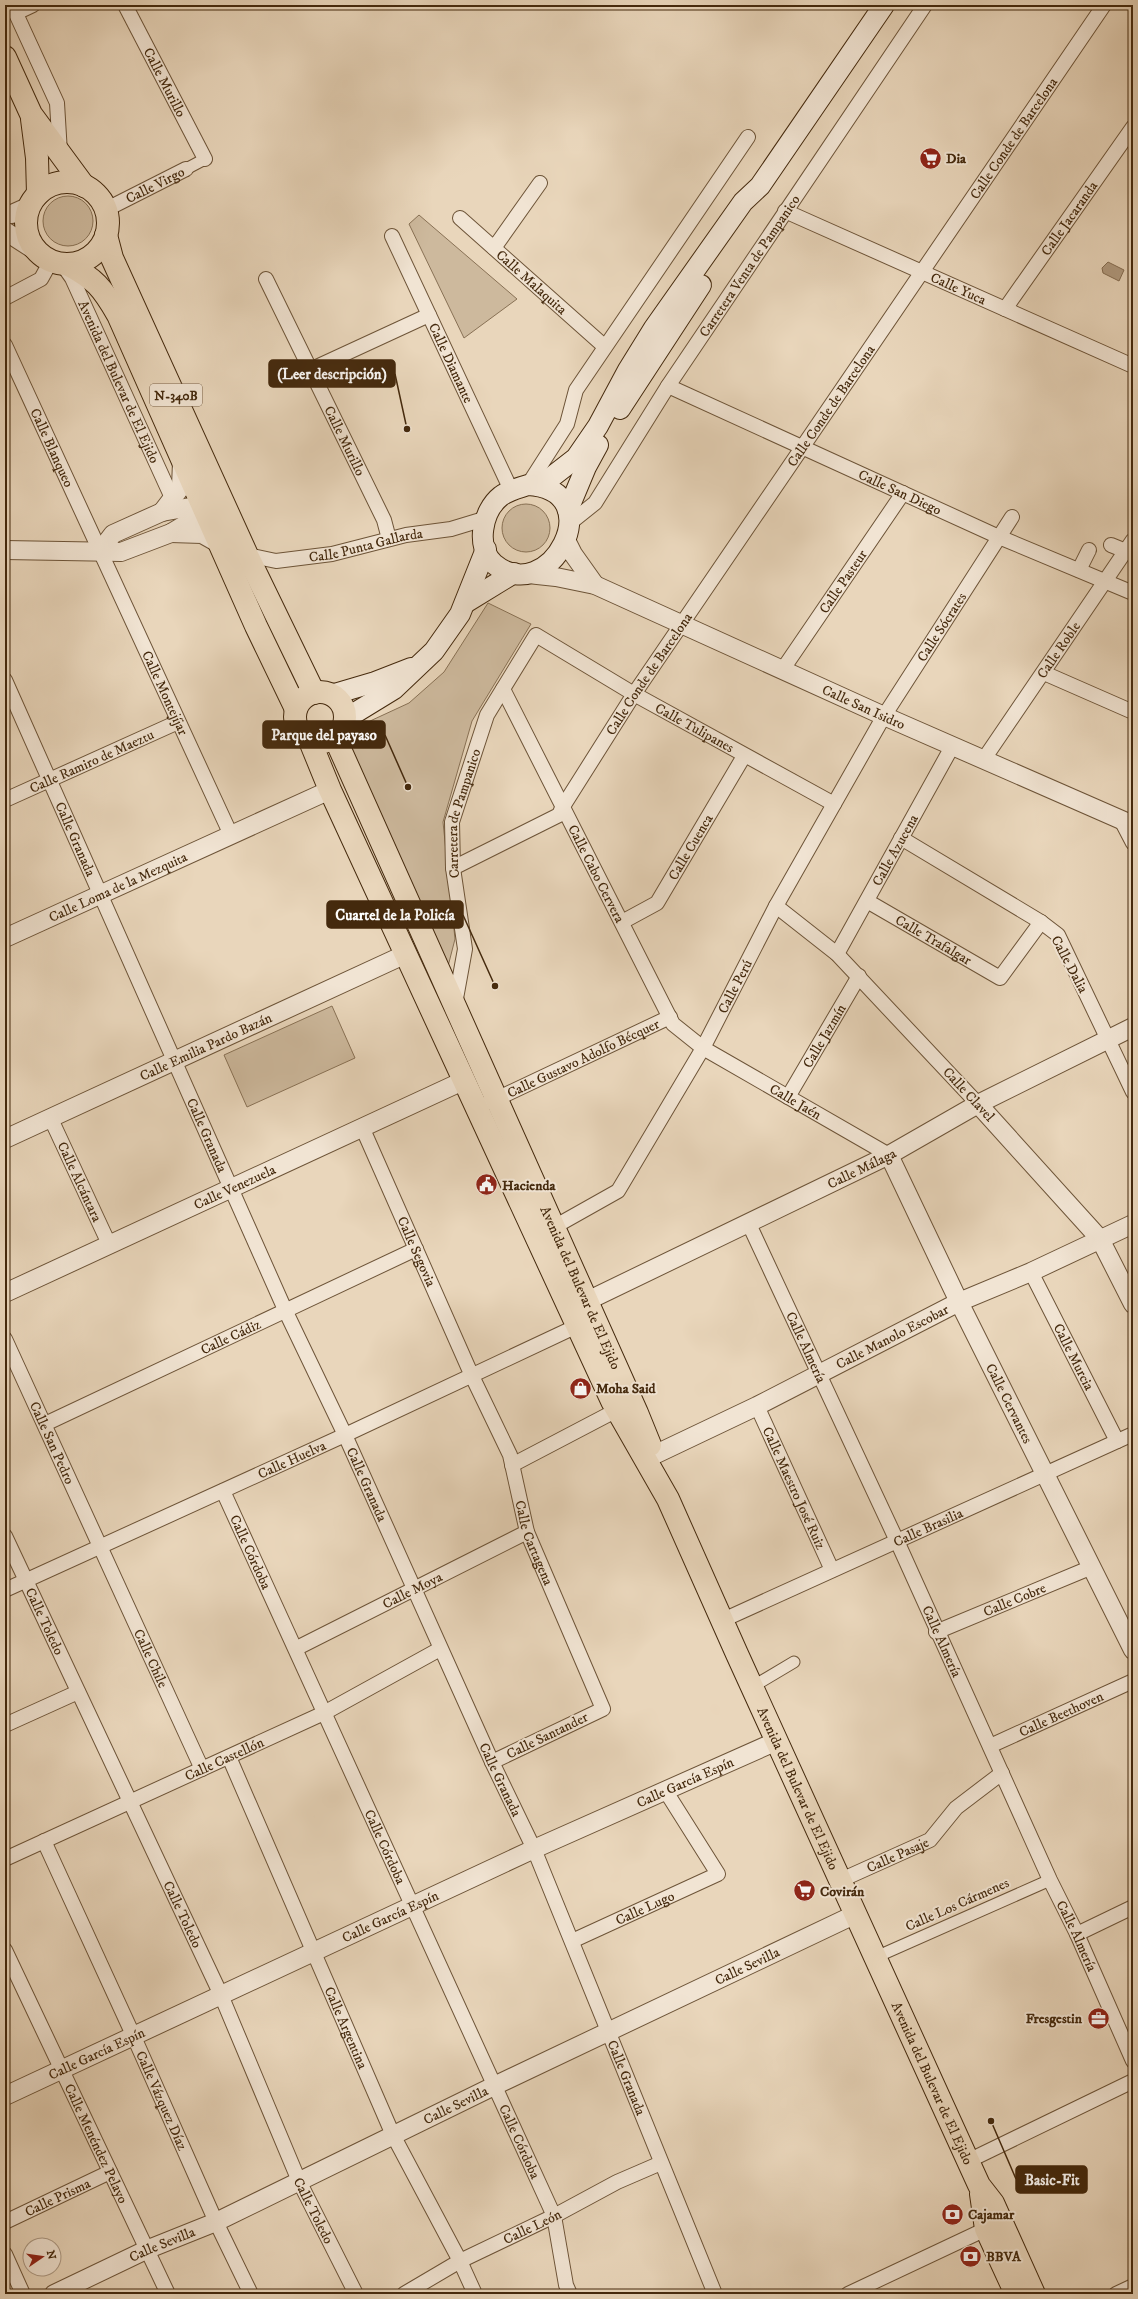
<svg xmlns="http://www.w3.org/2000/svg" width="1138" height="2299" font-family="'IM FELL DW Pica',serif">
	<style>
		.green { fill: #cdb99d; stroke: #887155 }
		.water { fill: #b19b80; stroke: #856d52 }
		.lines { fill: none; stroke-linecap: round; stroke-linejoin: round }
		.pedestrian-casing { stroke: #6d5438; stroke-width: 13 }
		.minor-casing { stroke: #6d5438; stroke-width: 16 }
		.tertiary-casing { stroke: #6d5438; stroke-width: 20 }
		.secondary-casing { stroke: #44290d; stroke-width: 22 }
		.primary-casing { stroke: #44290d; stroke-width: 24 }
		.pedestrian { stroke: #f1e4d3; stroke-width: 11 }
		.minor { stroke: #f1e4d3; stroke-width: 14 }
		.tertiary { stroke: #f1e4d3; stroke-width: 18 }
		.secondary { stroke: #f1e4d3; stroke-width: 20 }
		.primary { stroke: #e9d6bb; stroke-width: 22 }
		.labels { text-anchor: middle; stroke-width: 4; stroke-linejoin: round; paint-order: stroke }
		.shield { fill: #f1e4d3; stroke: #786148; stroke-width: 1 }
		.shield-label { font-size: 13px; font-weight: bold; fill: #44290d }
		.street-label { font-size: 14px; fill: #44290d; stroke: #f1e4d3 }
		.poi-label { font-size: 14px; font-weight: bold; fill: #44290d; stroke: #f1e4d3; text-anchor: start }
		.leader { fill: none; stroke: #44290d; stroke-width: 1.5 }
		.callout-dot { fill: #44290d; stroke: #f1e4d3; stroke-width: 1.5 }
		.callout { fill: #44290d; stroke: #44290d; stroke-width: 1.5 }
		.callout-label { font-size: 15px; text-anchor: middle; font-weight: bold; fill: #fff }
	</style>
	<rect width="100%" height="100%" fill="#e9d6bb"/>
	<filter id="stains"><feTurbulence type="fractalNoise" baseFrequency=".005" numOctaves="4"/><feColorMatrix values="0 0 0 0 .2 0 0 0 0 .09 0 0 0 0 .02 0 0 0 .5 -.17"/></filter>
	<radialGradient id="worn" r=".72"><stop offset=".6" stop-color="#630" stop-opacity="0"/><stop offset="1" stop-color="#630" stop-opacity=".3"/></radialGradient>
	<g class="green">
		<circle cx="68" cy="221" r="25"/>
		<path d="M419,215l98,84 -53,39 -55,-114z"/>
		<circle cx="526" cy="528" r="24"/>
		<path d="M488,603l43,21 -59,97 -29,101 12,117 -11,43 -96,-230 7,-24 54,-25 35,-31z"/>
		<path d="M332,1006l23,52 -108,49 -23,-52z"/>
	</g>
	<path class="water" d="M1108,262l16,8 -5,11 -16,-8 -1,-5z"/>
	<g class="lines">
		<defs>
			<g id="pedestrian">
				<path d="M186,169l19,-10"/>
				<path d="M752,1687l42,-25"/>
				<path d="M876,1957l174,-77"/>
			</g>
			<g id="minor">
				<path d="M12,5l45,98 3,50"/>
				<path id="s1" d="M125,5l80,154"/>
				<path d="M16,13l17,-8"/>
				<path id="s2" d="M105,210l81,-41"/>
				<path id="s3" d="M785,211l348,155"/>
				<path id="s4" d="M460,218l144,128"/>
				<path id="s5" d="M392,236l119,254"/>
				<path d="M494,248l46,-65"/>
				<path id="s6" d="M62,264l10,14 101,222"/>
				<path id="s7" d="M266,279l118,241 5,19"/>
				<path d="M5,298l36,-19 10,-18"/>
				<path id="s8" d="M1005,309l128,-182"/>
				<path id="s9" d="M5,345l226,490"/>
				<path d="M312,369l117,-54"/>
				<path id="s10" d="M668,386l331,151 134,56"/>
				<path d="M528,485l39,-61 9,-34 172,-253"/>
				<path id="s11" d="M570,523l25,-20 73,-117 257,-381"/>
				<path d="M1111,545l22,9"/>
				<path id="s12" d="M247,555l29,6 56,-7 74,-19 45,-6 33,-10"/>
				<path d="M1079,570l10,-20"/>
				<path id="s13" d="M783,669l120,-176"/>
				<path d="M1044,673l89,39"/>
				<path id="s14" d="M5,680l281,632 59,123 147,327 42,87 181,445"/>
				<path id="s15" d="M503,689l170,335 30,24 186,107"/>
				<path id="s16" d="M984,759l149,-219"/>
				<path id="s17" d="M5,800l173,-78"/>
				<path d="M1121,820l12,23"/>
				<path d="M901,838l140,84 17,13 75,157"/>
				<path id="s18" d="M453,868l106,-53 3,-7 72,-114 470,-689"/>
				<path id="s19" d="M867,901l133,77 41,-56"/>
				<path d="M776,906l61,48 141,150"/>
				<path id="s20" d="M622,922l35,-19 87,-147"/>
				<path id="s21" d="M837,954l116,-209"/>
				<path id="s22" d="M455,1004l10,-55 -12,-81 -1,-46 35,-107 49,-80 98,59 200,110"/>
				<path id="s23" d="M788,1097l71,-121"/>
				<path id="s24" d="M490,1102l180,-85"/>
				<path id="s25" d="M51,1119l58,125"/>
				<path id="s26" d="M362,1127l110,249 38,79 17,77 76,177 -111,53"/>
				<path id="s27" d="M748,1222l149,319 153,339 27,54 56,127"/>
				<path id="s28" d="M554,1227l64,-36 85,-143 73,-142 108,-190 128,-199"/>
				<path id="s29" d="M1031,1272l86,169"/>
				<path id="s30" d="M5,1339l197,430"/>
				<path id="s31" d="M757,1406l75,164"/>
				<path id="s32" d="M45,1424l371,-175"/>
				<path d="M512,1465l105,-55"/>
				<path id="s33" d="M223,1491l331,725 12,69 4,9"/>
				<path id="s34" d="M5,1536l216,459 78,186 57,113"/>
				<path id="s35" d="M5,1590l340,-155 232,-109"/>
				<path id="s36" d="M723,1620l410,-186"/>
				<path id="s37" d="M936,1632l156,-65"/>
				<path id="s38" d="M297,1648l230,-116"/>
				<path d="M5,1725l73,-33"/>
				<path id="s39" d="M990,1746l143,-65"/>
				<path id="s40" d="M229,1757l164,378 67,126 15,33"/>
				<path id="s41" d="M44,1841l90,196 82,185 35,72"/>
				<path id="s42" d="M5,1859l319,-146 116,-64"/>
				<path id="s43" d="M841,1880l89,-40 26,-32 46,-35"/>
				<path d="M1077,1934l56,-27"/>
				<path id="s44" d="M572,1941l146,-67 -53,-84"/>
				<path id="s45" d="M5,1950l163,344"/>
				<path d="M968,2161l165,-80"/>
				<path id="s46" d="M5,2222l105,-50"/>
				<path d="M5,2254l18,40"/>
				<path id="s47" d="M404,2294l56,-33 94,-45 63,-34 44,-19"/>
				<path d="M848,2294l138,-65"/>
				<path d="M1116,2294l17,-8"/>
			</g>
			<g id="tertiary">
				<path d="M5,214h7l18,-8"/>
				<path d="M5,231l31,20"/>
				<path d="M162,512l19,-25 1,-25"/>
				<path d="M171,533l31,1 16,9"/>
				<path d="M566,540l7,14 22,31"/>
				<path d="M5,550l116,2 50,-19 15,-9 8,-6 8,-11 4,-11"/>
				<path d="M100,551l13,-17 49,-22 28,-5 19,3"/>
				<path id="s48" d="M528,574l28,3 39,8 289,131 249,109"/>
				<path id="s49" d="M5,938l325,-148"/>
				<path d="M978,1104l122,135 33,65"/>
				<path id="s50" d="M5,1139l401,-185"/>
				<path id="s51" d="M889,1155l70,147 174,348"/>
				<path id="s52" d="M5,1293l460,-213"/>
				<path id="s53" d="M587,1301l302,-146 89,-51 155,-77"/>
				<path id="s54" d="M654,1455l103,-49 202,-104 72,-30 102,-48"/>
				<path id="s55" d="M5,2096l529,-247 243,-108"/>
				<path id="s56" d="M54,2294l92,-44 70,-28 278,-136 362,-172"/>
			</g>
			<g id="secondary">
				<path d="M620,409l81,-124"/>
				<path d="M528,485c85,5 21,125 -34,79 -19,-17 -12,-53 7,-68 8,-6 18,-8 27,-11z"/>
				<path d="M540,486l36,-28 22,-32 30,-56 26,-42 89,-126 17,-16 124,-181"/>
				<path d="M568,510l18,-43 12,-22"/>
				<path d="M465,603l49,-30"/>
				<path d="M331,695l44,-13 36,-14"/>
				<path d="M345,719l49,-30 40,-38 26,-37 26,-65"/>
			</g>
			<g id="primary">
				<path d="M5,57l26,57 53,72"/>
				<path d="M32,119l5,39 1,36"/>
				<circle cx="67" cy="223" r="41"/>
				<path d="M106,235l6,23 135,297 67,138"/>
				<path d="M67,264c28,15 35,23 51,51l138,311 40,83"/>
				<circle cx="320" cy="717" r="25"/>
				<path id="s57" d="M335,738l302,675 13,32"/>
				<path id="s58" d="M310,741l20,49 282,611 56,98 69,155 242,531 14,18 41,91"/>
				<path d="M981,2194l5,35 30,65"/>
			</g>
		</defs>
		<use href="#pedestrian" class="pedestrian-casing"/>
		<use href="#minor" class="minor-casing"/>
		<use href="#tertiary" class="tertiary-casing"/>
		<use href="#secondary" class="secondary-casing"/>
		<use href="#primary" class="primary-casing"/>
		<use href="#pedestrian" class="pedestrian"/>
		<use href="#minor" class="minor"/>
		<use href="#tertiary" class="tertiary"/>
		<use href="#secondary" class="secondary"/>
		<use href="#primary" class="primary"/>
	</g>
	<defs>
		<symbol id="supermarket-disc" viewBox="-11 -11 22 22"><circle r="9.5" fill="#8f2418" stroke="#f1e4d3"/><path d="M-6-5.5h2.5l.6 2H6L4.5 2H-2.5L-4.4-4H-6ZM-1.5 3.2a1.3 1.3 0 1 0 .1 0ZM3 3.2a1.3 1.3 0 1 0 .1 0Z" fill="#fff"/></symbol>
		<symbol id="civic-disc" viewBox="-11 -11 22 22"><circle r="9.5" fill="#8f2418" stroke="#f1e4d3"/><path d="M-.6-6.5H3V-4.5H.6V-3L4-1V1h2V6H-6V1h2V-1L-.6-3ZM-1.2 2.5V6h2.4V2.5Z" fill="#fff"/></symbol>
		<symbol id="shop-disc" viewBox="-11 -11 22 22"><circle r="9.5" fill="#8f2418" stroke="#f1e4d3"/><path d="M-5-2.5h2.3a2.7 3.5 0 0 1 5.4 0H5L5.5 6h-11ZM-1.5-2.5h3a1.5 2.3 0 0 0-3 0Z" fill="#fff"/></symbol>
		<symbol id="office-disc" viewBox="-11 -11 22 22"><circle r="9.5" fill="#8f2418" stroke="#f1e4d3"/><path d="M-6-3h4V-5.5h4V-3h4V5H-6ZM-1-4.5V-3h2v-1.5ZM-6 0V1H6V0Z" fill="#fff"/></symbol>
		<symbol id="bank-disc" viewBox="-11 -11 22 22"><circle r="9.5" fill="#8f2418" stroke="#f1e4d3"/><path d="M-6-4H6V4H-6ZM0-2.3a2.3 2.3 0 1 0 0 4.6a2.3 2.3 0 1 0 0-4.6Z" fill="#fff"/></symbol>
	</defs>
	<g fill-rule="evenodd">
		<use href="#supermarket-disc" x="918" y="146" width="25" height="25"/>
		<use href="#civic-disc" x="474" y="1172" width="25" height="25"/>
		<use href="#shop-disc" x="568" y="1376" width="25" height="25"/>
		<use href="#supermarket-disc" x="792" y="1878" width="25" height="25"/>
		<use href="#office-disc" x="1086" y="2006" width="25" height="25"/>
		<use href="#bank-disc" x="940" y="2202" width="25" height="25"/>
		<use href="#bank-disc" x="958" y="2244" width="25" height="25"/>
	</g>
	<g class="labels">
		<rect class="shield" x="150" y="384" width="52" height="22" rx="3"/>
		<g class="shield-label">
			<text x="176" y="400">N-340B</text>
		</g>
		<g class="street-label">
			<text dy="5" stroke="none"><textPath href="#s1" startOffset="87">Calle Murillo</textPath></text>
			<text dy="5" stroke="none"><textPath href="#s18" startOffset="934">Calle Conde de Barcelona</textPath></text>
			<text dy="5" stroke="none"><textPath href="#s2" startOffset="56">Calle Virgo</textPath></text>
			<text dy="5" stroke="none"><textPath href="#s8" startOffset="111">Calle Jacaranda</textPath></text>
			<text dy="5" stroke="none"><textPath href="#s11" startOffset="315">Carretera Venta de Pampanico</textPath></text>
			<text dy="5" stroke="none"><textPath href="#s4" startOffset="96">Calle Malaquita</textPath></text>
			<text dy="5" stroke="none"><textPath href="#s3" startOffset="190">Calle Yuca</textPath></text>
			<text dy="5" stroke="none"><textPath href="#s5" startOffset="140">Calle Diamante</textPath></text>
			<text dy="5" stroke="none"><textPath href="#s6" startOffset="131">Avenida del Bulevar de El Ejido</textPath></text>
			<text dy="5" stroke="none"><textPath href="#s18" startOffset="610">Calle Conde de Barcelona</textPath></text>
			<text dy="5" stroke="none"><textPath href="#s7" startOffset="180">Calle Murillo</textPath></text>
			<text dy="5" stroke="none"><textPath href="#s9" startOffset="113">Calle Blanqueo</textPath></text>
			<text dy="5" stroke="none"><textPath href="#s10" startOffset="255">Calle San Diego</textPath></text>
			<text dy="5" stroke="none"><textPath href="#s12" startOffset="121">Calle Punta Gallarda</textPath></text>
			<text dy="5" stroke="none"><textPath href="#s13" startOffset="106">Calle Pasteur</textPath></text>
			<text dy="5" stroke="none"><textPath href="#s28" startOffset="724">Calle Sócrates</textPath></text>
			<text dy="5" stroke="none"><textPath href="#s16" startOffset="132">Calle Roble</textPath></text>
			<text dy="5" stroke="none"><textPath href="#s18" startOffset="286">Calle Conde de Barcelona</textPath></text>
			<text dy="5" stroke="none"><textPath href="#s9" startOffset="383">Calle Montejíjar</textPath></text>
			<text dy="5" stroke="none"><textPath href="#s48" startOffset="363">Calle San Isidro</textPath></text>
			<text dy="5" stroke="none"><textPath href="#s22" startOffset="574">Calle Tulipanes</textPath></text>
			<text dy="5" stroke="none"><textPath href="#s17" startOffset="95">Calle Ramiro de Maeztu</textPath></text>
			<text dy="5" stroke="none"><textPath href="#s22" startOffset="194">Carretera de Pampanico</textPath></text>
			<text dy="5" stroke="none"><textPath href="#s14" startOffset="174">Calle Granada</textPath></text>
			<text dy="5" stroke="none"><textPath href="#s20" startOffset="105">Calle Cuenca</textPath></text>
			<text dy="5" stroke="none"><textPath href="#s21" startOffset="119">Calle Azucena</textPath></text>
			<text dy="5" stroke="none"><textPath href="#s15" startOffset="207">Calle Cabo Cervera</textPath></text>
			<text dy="5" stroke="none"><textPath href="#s49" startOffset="124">Calle Loma de la Mezquita</textPath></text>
			<text dy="5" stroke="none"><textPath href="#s19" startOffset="77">Calle Trafalgar</textPath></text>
			<text transform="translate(1070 964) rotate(62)" y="5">Calle Dalia</text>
			<text dy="5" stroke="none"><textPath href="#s28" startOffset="309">Calle Perú</textPath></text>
			<text dy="5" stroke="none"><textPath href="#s23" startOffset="71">Calle Jazmín</textPath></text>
			<text dy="5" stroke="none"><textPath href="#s50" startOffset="221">Calle Emilia Pardo Bazán</textPath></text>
			<text dy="5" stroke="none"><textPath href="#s24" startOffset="103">Calle Gustavo Adolfo Bécquer</textPath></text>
			<text transform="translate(969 1094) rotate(47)" y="5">Calle Clavel</text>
			<text dy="5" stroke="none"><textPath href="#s15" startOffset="521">Calle Jaén</textPath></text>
			<text dy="5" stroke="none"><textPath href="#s14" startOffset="498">Calle Granada</textPath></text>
			<text dy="5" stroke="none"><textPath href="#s53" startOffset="305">Calle Málaga</textPath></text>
			<text dy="5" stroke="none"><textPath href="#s25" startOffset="69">Calle Alcántara</textPath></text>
			<text dy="5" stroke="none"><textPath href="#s52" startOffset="253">Calle Venezuela</textPath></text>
			<text dy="5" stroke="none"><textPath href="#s26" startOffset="136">Calle Segovia</textPath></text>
			<text dy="5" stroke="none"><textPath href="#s57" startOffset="602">Avenida del Bulevar de El Ejido</textPath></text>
			<text dy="5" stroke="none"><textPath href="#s54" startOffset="266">Calle Manolo Escobar</textPath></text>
			<text dy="5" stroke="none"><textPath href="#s32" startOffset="205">Calle Cádiz</textPath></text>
			<text dy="5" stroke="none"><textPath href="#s27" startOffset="138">Calle Almería</textPath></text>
			<text dy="5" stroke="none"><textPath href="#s29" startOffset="95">Calle Murcia</textPath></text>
			<text dy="5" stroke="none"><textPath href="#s51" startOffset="276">Calle Cervantes</textPath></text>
			<text dy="5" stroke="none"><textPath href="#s30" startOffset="114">Calle San Pedro</textPath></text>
			<text dy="5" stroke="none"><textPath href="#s35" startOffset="315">Calle Huelva</textPath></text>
			<text dy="5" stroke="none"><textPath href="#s14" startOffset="882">Calle Granada</textPath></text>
			<text dy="5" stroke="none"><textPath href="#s31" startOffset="90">Calle Maestro José Ruiz</textPath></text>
			<text dy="5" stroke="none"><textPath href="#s36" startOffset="225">Calle Brasilia</textPath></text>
			<text dy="5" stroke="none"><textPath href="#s26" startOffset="451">Calle Cartagena</textPath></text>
			<text dy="5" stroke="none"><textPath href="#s33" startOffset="67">Calle Córdoba</textPath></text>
			<text dy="5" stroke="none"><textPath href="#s38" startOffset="129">Calle Moya</textPath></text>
			<text dy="5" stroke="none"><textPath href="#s37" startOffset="85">Calle Cobre</textPath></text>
			<text dy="5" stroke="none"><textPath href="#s34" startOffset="94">Calle Toledo</textPath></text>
			<text dy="5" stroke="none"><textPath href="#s27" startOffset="462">Calle Almería</textPath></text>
			<text dy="5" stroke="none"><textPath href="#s30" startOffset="351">Calle Chile</textPath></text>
			<text dy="5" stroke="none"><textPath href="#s39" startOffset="78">Calle Beethoven</textPath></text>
			<text transform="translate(547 1735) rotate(-26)" y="5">Calle Santander</text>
			<text dy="5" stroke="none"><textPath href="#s42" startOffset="241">Calle Castellón</textPath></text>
			<text dy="5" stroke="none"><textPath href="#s14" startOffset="1206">Calle Granada</textPath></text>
			<text dy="5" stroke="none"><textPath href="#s55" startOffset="749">Calle García Espín</textPath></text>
			<text dy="5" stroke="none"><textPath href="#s58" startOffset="1156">Avenida del Bulevar de El Ejido</textPath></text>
			<text dy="5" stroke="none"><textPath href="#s33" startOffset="391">Calle Córdoba</textPath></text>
			<text dy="5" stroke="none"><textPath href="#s43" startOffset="62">Calle Pasaje</textPath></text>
			<text transform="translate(957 1904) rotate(-24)" y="5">Calle Los Cármenes</text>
			<text dy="5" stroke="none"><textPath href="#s44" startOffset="80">Calle Lugo</textPath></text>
			<text dy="5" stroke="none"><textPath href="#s34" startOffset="418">Calle Toledo</textPath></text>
			<text dy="5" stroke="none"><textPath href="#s55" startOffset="425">Calle García Espín</textPath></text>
			<text dy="5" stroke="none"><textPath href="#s27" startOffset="786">Calle Almería</textPath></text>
			<text dy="5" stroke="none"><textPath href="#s56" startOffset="767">Calle Sevilla</textPath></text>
			<text dy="5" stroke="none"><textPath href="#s40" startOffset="295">Calle Argentina</textPath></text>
			<text dy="5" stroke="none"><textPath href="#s55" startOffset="101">Calle García Espín</textPath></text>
			<text dy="5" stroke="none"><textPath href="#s14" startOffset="1530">Calle Granada</textPath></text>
			<text dy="5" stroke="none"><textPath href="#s58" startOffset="1480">Avenida del Bulevar de El Ejido</textPath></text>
			<text dy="5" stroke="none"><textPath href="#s41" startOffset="285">Calle Vázquez Díaz</textPath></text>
			<text dy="5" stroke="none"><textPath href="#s56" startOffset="444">Calle Sevilla</textPath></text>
			<text dy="5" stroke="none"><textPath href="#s33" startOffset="715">Calle Córdoba</textPath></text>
			<text dy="5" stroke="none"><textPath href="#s45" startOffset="214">Calle Menéndez Pelayo</textPath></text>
			<text dy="5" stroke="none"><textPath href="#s46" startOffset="58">Calle Prisma</textPath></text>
			<text dy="5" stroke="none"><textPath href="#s34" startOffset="742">Calle Toledo</textPath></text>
			<text dy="5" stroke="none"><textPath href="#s47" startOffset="145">Calle León</textPath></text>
			<text dy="5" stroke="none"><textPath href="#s56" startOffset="119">Calle Sevilla</textPath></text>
		</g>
		<g class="poi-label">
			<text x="946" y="163">Dia</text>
			<text x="502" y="1190">Hacienda</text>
			<text x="596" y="1393">Moha Said</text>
			<text x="820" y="1896">Covirán</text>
			<text x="1082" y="2023" text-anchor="end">Fresgestin</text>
			<text x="968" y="2219">Cajamar</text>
			<text x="986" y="2261">BBVA</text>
		</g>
	</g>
	<path class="leader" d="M407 429L395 374M408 787L385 735M495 986L463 915M991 2121L1016 2179"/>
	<g class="callout-dot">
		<circle cx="407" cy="429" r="4"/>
		<circle cx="408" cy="787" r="4"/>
		<circle cx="495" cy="986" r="4"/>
		<circle cx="991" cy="2121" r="4"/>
	</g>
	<g class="callout">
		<rect x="269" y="360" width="126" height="27" rx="4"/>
		<rect x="263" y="721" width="122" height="27" rx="4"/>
		<rect x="327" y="901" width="136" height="27" rx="4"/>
		<rect x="1016" y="2166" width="71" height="27" rx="4"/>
	</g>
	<g class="callout-label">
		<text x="332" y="379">(Leer descripción)</text>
		<text x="324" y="740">Parque del payaso</text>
		<text x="395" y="920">Cuartel de la Policía</text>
		<text x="1052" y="2185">Basic-Fit</text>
	</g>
	<rect width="1138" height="2299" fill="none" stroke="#e9d6bb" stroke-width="20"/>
	<rect x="6" y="6" width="1126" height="2287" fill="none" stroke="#44290d" stroke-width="2"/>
	<rect x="10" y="10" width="1118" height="2279" fill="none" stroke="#44290d"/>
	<g transform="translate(42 2257) rotate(77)"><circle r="19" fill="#f1e4d3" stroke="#ac9984"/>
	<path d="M0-3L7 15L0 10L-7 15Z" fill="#8f2418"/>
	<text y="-6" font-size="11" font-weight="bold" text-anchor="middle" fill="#44290d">N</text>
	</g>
	<rect width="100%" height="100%" filter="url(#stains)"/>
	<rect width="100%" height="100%" fill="url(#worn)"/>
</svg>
